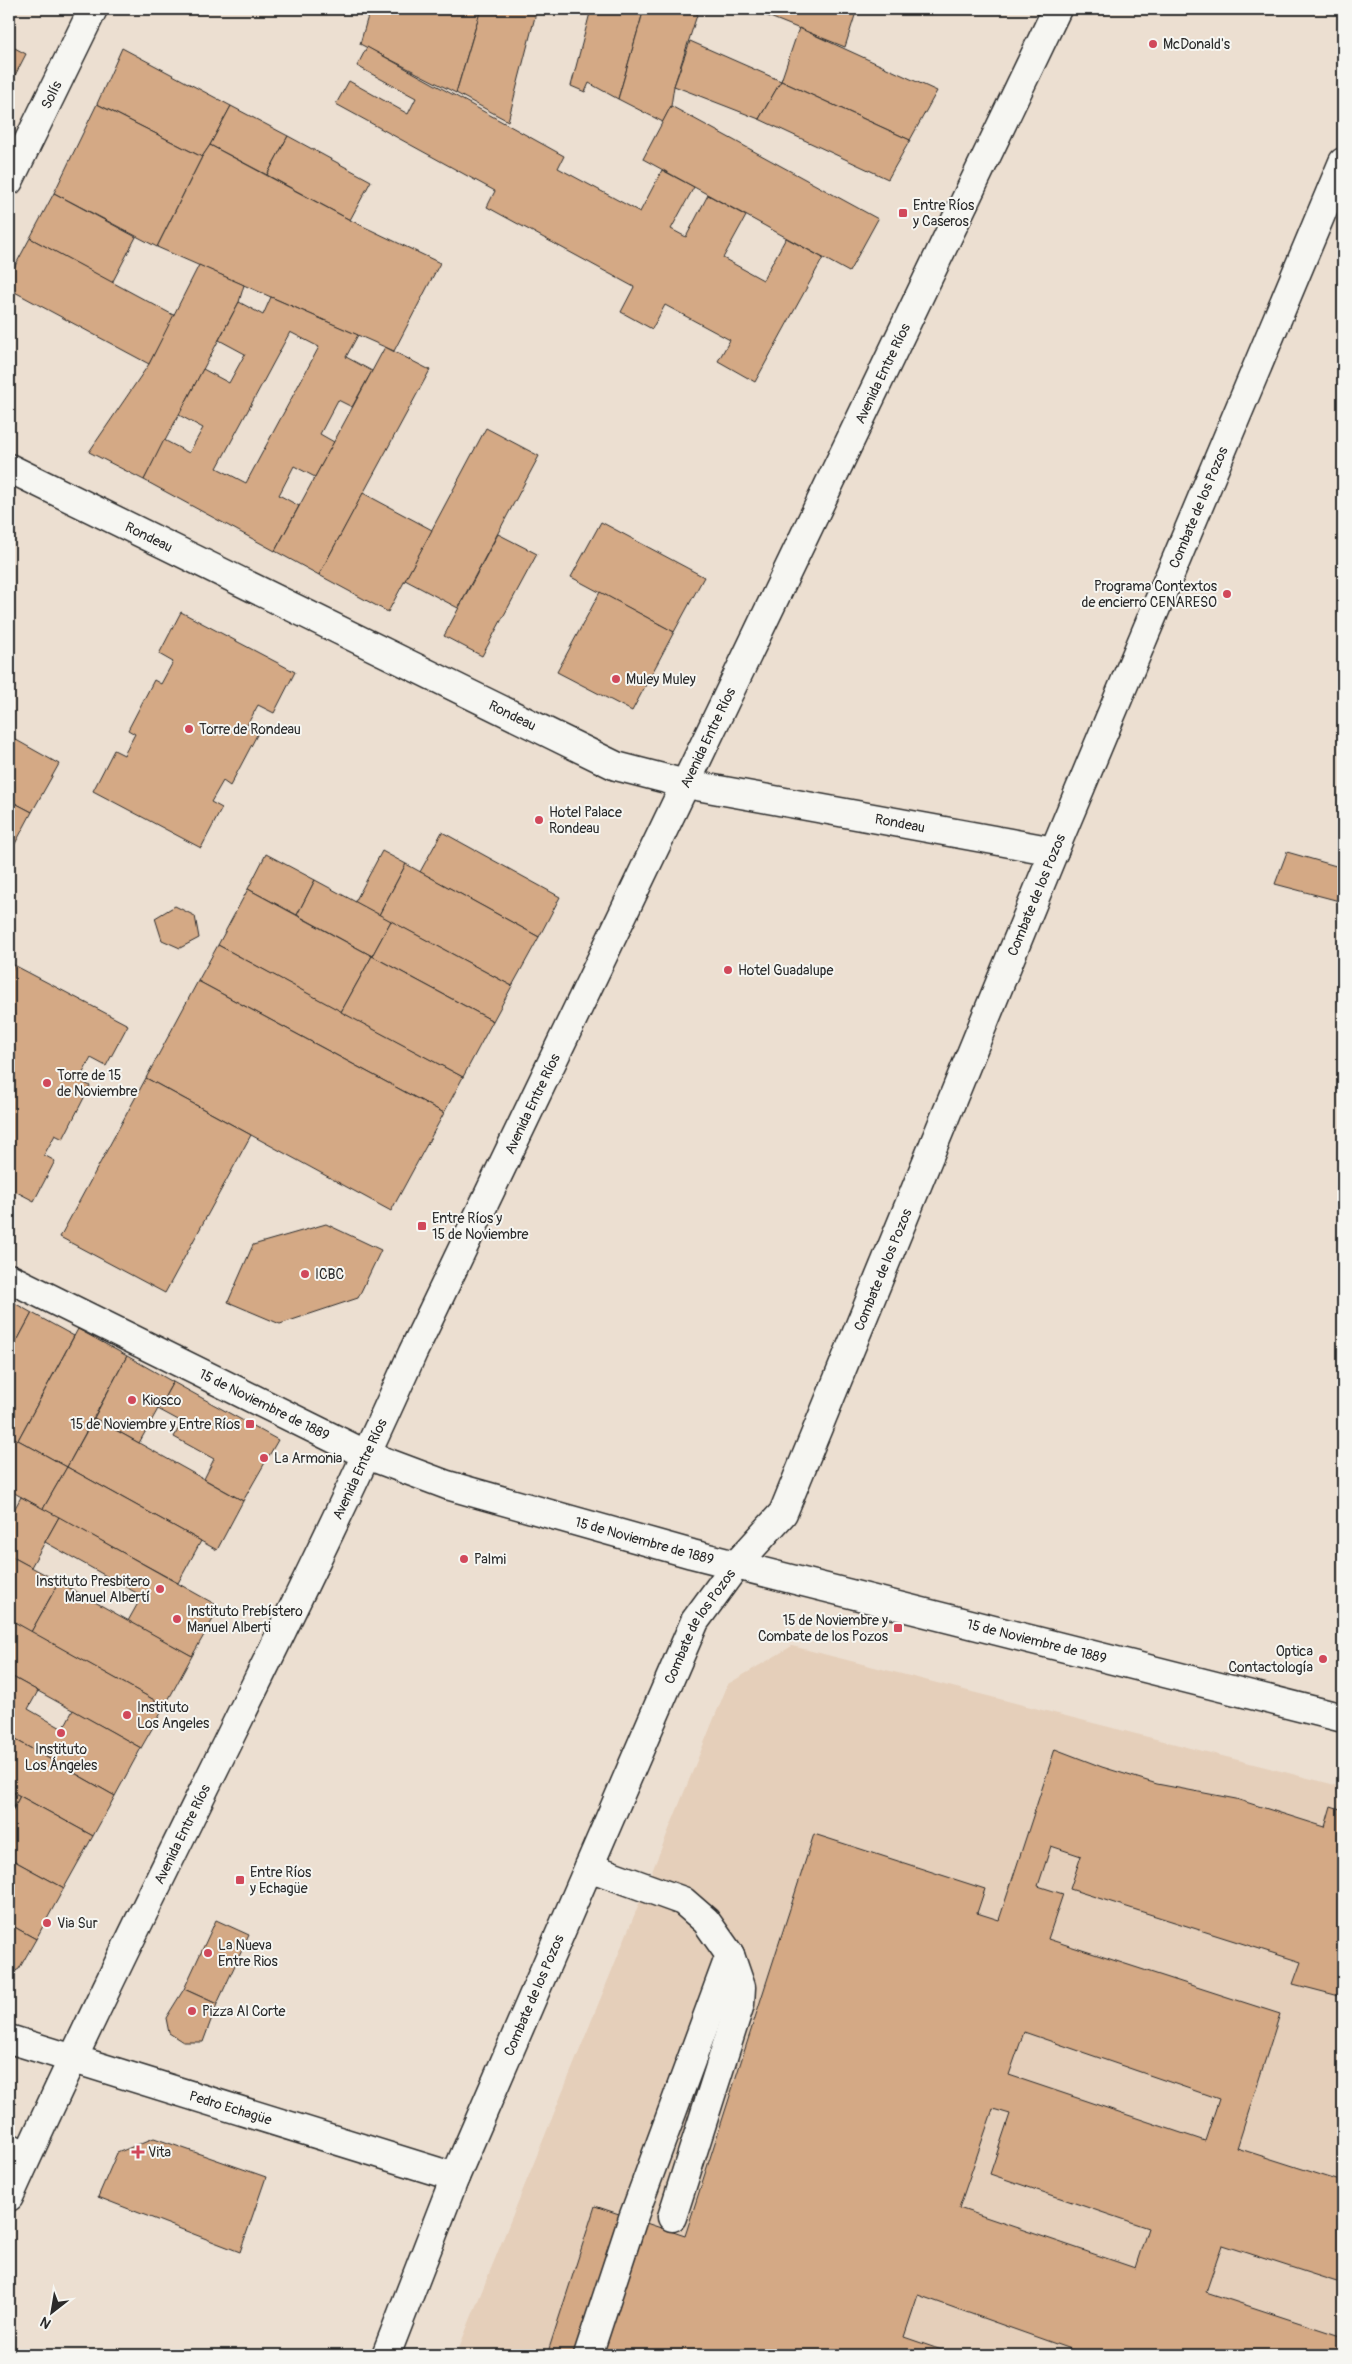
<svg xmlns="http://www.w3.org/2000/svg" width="1352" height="2364" font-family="Pangolin,sans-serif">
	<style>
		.built { fill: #e5cfba }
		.building { fill: #d4a985; stroke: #2b2b2b; fill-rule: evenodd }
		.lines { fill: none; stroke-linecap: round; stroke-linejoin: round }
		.minor-casing { stroke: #2b2b2b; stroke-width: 31 }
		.major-casing { stroke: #2b2b2b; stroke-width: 31 }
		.minor { stroke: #f6f6f2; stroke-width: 28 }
		.major { stroke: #f6f6f2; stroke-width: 28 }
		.poi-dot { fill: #d1495b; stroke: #f6f6f2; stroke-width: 2 }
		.labels { text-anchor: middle; stroke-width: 4; stroke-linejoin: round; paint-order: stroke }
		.poi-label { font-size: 14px; fill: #2b2b2b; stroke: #f6f6f2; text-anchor: start }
		.street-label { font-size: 14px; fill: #2b2b2b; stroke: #f6f6f2 }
	</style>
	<rect width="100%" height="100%" fill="#ecdfd1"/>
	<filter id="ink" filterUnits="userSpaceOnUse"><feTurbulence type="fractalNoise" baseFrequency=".02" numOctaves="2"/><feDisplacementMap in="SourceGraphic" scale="10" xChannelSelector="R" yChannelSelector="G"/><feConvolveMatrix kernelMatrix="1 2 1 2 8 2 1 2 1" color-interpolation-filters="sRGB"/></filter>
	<g filter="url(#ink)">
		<path class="built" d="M792,1646l551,141v568h-887l272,-671z"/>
		<g class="building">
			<path d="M370,9h111l-25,84 -96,-49z"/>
			<path d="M481,9h56l-29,112 -52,-28z"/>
			<path d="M591,9h53l-26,90 -29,-16 -4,9 -14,-6z"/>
			<path d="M644,9h55l-25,77 -3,20 -8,16 -45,-23z"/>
			<path d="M750,9h107l-12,38z"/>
			<path d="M799,28l138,63 -27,49 -129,-59z"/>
			<path d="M690,41l91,40 -22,38 -85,-33z"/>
			<path d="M9,45l17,9 -17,33z"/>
			<path d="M367,47l197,109 -6,12 82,44 22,-42 32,17 -23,42 15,8 22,-42 38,21 -23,42 40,22 23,-42 37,20 -68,124 -37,-21 12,-21 -65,-35 -13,24 -31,-17 13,-25 -147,-80 8,-16 -159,-87 13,-23 59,33 8,-16 -59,-32z"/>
			<path d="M122,48l109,58 -21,39 -8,12 -105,-53z"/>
			<path d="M781,81l129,59 -22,39 -129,-60z"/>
			<path d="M97,104l105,53 -45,90 -103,-54z"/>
			<path d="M231,106l57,30 -21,39 -57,-30z"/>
			<path d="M671,106l207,113 -29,53 -206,-113z"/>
			<path d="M288,136l83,45 -21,39 -83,-45z"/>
			<path d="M210,145l140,75 90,43 -46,88 -237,-104 45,-90z"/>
			<path d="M54,193l82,44 -24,46 -82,-45z"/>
			<path d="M30,238l145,78 -26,48 -140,-75v-12z"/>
			<path d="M199,265l45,20 -5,17 -95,178 -55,-28 60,-88z"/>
			<path d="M271,297l87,38 -12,22 26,14 -20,36 -14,-7 -18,34 14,8 -19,35 -21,-11 -15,29 20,11 -24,45 -131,-71 20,-40 25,13 14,-25 -24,-13 24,-46 26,14 16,-29 -26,-14 20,-38 24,13zM290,332l29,15 -73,136 -29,-15z"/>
			<path d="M385,347l45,23 -111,205 -44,-24z"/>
			<path d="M486,428l53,28 -81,152 -53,-28z"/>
			<path d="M363,493l69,37 -44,82 -69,-37z"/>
			<path d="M601,522l103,55 -30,55 -103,-55z"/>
			<path d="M498,534l39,20 -55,102 -38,-20z"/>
			<path d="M600,592l74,40 -42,79 -75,-39z"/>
			<path d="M181,612l114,60 -21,41 -16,-8 -12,22 12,6 -28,53 -7,-5 -12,21 11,6 -21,40 -108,-57 21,-41 10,5 11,-21 -7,-4 26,-50 7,4 12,-22 -14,-8z"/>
			<path d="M9,736l50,28 -27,48 -23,-12z"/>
			<path d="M9,800l23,12 -23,43z"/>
			<path d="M442,832l118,65 -21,40 -119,-65z"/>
			<path d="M382,851l24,13 -27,51 -24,-13z"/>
			<path d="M1287,852l56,16v34l-68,-18z"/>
			<path d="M266,854l49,26 -18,35 -49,-26z"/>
			<path d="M406,864l133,73 -27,49 -133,-71z"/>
			<path d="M315,880l76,41 -19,35 -75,-41z"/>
			<path d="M248,889l124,67 -31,56 -123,-67z"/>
			<path d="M175,906l20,10 4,22 -19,10 -18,-8 -7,-22z"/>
			<path d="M391,921l121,65 -19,35 -121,-65z"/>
			<path d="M218,945l245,132 -19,36 -246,-132z"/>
			<path d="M372,956l121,65 -30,56 -122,-65z"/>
			<path d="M14,965l114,60 -22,41 -15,-8 -12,22 11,6 -27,53 -8,-4 -11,20 11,6 -21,40 -25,-13v-213z"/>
			<path d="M198,981l246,132 -53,98 -245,-133z"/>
			<path d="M146,1078l105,57 -86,158 -105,-56z"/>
			<path d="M326,1224l55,26 -23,48 -78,26 -52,-22 25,-57z"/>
			<path d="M9,1300l23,13 -23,43z"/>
			<path d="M32,1313l42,23 -56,104 -9,-5v-79z"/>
			<path d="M78,1329l49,27 -60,111 -49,-27z"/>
			<path d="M127,1356l46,26 -34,61 -45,-25z"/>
			<path d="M173,1382l105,58 -35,61 -39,-22 10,-20 -40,-22 8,-15 -24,-13z"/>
			<path d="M94,1418l149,83 -26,49 -150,-83z"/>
			<path d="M9,1435l58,32 -24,42 -34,-19z"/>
			<path d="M67,1467l134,74 -23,42 -135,-74z"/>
			<path d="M21,1497l38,20 -28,50 -22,-12v-36z"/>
			<path d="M59,1517l161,90 -28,49 -64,-35 14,-25 -97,-54z"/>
			<path d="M9,1555l50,27 -28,50 -22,-13z"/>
			<path d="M59,1582l133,74 -27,50 -134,-74z"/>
			<path d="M9,1619l156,87 -24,42 -132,-73z"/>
			<path d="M9,1675l29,16 -10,18 35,20 10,-19 68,38 -26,48 -106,-60z"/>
			<path d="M9,1736l106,60 -22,40 -84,-46z"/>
			<path d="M1055,1749l47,18 55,17 79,15 89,28 6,-21 12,4v187l-50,-13 8,-22 -231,-73 11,-33 -30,-10 -13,40 25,8 -15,45 232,75 -43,134 106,34v102l-121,-39 -16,47 137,45v18h-256l-169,-60 -14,42 52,18h-409l48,-149 90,30 129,-402 171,55 -8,24 22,7zM1024,2032l195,67 -14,42 -196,-66zM993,2109l17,5 -20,60 158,54 -13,40 -176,-60z"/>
			<path d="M9,1790l11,6 -11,21z"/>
			<path d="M20,1796l73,40 -29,52 -55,-30v-41z"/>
			<path d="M9,1858l55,30 -28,51 -27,-15z"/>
			<path d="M216,1920l33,15 -32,69 -33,-15z"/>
			<path d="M9,1924l27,15 -17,30 -10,6z"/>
			<path d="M184,1989l33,15 -14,38h-20l-14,-9 -3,-15z"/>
			<path d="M154,2138l112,39 -26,75 -142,-55 19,-44z"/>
		</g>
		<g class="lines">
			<defs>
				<g id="minor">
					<path id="s1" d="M9,181l84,-172"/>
					<path id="s2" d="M9,468l607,298 70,18 368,67"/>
					<path id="s3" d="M9,1278l358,177 80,30 245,69 651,164"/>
					<path id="s4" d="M9,2039l446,138"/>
					<path d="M9,2147l18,9"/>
					<path d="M672,2217l68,-213 1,-17 -11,-32"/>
					<path id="s5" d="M386,2355l69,-178 240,-556 41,-56 47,-52 271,-662 289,-689"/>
					<path d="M588,2355l45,-137 97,-263 -24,-34 -23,-20 -94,-34"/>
				</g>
				<g id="major">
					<path id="s6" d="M9,2197c128,-285 277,-560 404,-845l644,-1343"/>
				</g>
			</defs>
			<use href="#minor" class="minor-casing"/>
			<use href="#major" class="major-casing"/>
			<use href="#minor" class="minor"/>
			<use href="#major" class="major"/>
		</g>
	</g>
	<g class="poi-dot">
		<circle cx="1153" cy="44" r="5"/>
		<rect x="898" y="208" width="10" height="10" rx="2.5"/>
		<circle cx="1227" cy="594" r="5"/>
		<circle cx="616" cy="679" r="5"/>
		<circle cx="189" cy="729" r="5"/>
		<circle cx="539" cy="820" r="5"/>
		<circle cx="728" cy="970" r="5"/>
		<circle cx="47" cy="1083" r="5"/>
		<rect x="417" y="1221" width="10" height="10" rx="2.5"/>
		<circle cx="305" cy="1274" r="5"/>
		<circle cx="132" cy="1400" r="5"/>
		<rect x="245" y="1419" width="10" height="10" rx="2.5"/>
		<circle cx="264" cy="1458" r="5"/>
		<circle cx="464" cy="1559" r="5"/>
		<circle cx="160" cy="1589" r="5"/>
		<circle cx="177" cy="1619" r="5"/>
		<rect x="893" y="1623" width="10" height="10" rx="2.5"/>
		<circle cx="1323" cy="1659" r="5"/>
		<circle cx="127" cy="1715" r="5"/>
		<circle cx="61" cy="1733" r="5"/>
		<rect x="235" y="1875" width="10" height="10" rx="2.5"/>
		<circle cx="47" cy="1923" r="5"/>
		<circle cx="208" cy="1953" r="5"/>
		<circle cx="192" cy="2011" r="5"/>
		<path d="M135.5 2144.5h5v5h5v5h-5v5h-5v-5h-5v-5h5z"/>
	</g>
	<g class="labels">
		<g class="poi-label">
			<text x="1163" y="49">McDonald's</text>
			<text x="913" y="210">Entre Ríos<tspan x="913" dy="16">y Caseros</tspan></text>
			<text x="1217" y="591" text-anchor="end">Programa Contextos<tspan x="1217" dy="16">de encierro CENARESO</tspan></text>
			<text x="626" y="684">Muley Muley</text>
			<text x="199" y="734">Torre de Rondeau</text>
			<text x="549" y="817">Hotel Palace<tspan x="549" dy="16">Rondeau</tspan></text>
			<text x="738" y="975">Hotel Guadalupe</text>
			<text x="57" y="1080">Torre de 15<tspan x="57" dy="16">de Noviembre</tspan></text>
			<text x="432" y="1223">Entre Ríos y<tspan x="432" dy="16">15 de Noviembre</tspan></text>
			<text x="315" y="1279">ICBC</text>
			<text x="142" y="1405">Kiosco</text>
			<text x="240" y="1429" text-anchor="end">15 de Noviembre y Entre Ríos</text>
			<text x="274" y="1463">La Armonia</text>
			<text x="474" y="1564">Palmi</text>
			<text x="150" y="1586" text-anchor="end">Instituto Presbitero<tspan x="150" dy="16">Manuel Albertí</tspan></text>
			<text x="187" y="1616">Instituto Prebístero<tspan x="187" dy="16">Manuel Alberti</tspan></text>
			<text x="888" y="1625" text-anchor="end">15 de Noviembre y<tspan x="888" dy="16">Combate de los Pozos</tspan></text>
			<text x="1313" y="1656" text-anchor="end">Optica<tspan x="1313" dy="16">Contactología</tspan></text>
			<text x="137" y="1712">Instituto<tspan x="137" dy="16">Los Angeles</tspan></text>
			<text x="61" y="1754" text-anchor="middle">Instituto<tspan x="61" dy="16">Los Ángeles</tspan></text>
			<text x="250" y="1877">Entre Ríos<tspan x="250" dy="16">y Echagüe</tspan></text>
			<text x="57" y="1928">Via Sur</text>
			<text x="218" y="1950">La Nueva<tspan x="218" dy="16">Entre Rios</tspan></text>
			<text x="202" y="2016">Pizza Al Corte</text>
			<text x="148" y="2157">Vita</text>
		</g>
		<g class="street-label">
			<text dy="5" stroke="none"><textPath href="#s1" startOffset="96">Solís</textPath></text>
			<text dy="5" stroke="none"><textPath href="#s6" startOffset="2022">Avenida Entre Ríos</textPath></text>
			<text dy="5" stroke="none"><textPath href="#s5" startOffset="2024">Combate de los Pozos</textPath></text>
			<text dy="5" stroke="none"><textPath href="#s2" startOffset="156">Rondeau</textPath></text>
			<text dy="5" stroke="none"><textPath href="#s2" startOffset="561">Rondeau</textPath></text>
			<text dy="5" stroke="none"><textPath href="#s6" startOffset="1618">Avenida Entre Ríos</textPath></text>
			<text dy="5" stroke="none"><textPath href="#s2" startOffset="966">Rondeau</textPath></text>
			<text dy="5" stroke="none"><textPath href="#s5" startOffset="1604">Combate de los Pozos</textPath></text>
			<text dy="5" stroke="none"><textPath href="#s6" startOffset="1212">Avenida Entre Ríos</textPath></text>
			<text dy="5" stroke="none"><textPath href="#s5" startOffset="1199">Combate de los Pozos</textPath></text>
			<text dy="5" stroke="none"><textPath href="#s3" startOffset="285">15 de Noviembre de 1889</textPath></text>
			<text dy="5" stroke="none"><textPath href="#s6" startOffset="808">Avenida Entre Ríos</textPath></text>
			<text dy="5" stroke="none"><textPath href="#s3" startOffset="690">15 de Noviembre de 1889</textPath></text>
			<text dy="5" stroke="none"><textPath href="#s5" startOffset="794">Combate de los Pozos</textPath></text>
			<text dy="5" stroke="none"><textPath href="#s3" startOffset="1095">15 de Noviembre de 1889</textPath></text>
			<text dy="5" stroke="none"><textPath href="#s6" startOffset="402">Avenida Entre Ríos</textPath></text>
			<text dy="5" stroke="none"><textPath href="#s5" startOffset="389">Combate de los Pozos</textPath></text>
			<text dy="5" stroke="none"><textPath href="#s4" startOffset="232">Pedro Echagüe</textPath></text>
		</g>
	</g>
	<rect width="1352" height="2364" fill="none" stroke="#f6f6f2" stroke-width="30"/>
	<rect x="15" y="15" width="1322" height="2334" fill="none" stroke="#2b2b2b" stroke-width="2" filter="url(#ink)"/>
	<g transform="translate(52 2312) rotate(211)" stroke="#f6f6f2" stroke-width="4" paint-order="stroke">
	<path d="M0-4L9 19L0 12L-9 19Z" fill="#2b2b2b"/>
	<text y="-8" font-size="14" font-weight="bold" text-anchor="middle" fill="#2b2b2b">N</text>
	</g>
</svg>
